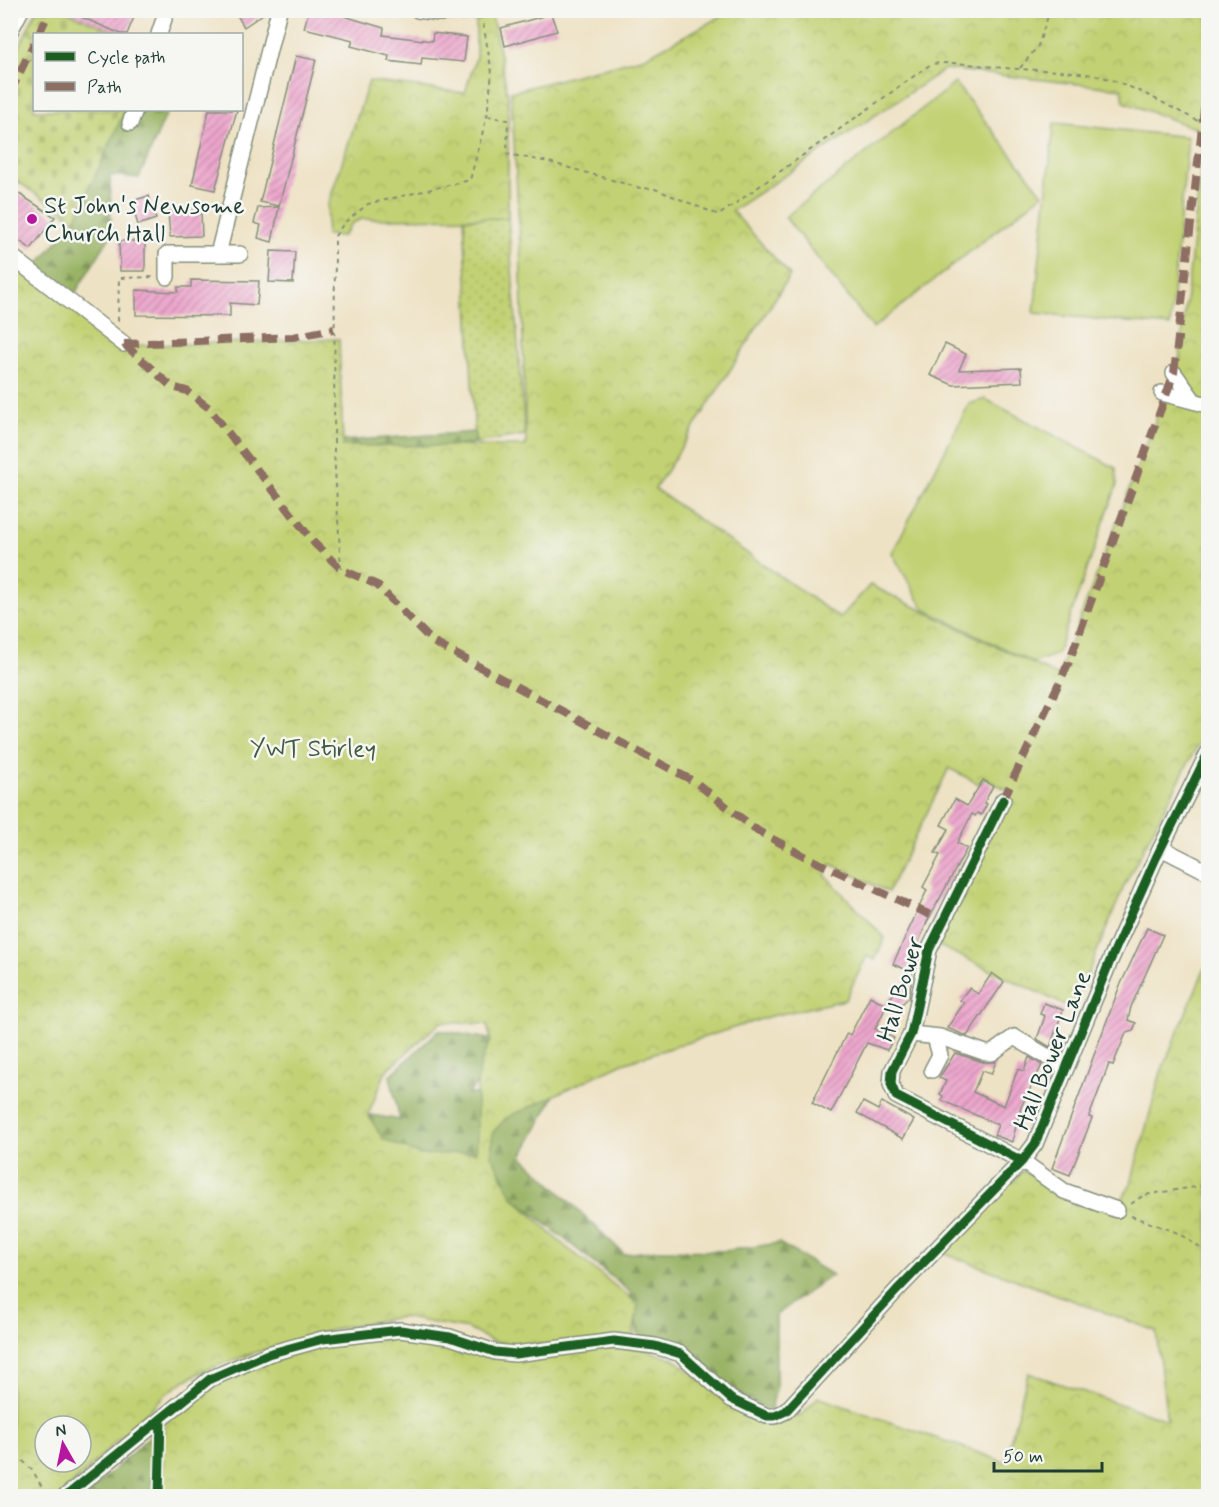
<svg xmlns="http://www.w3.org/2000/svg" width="1219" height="1507" font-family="Mynerve,sans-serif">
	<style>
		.grass { fill: url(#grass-dots); stroke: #708754; stroke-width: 1.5 }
		.forest { fill: url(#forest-firs); stroke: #5c784c; stroke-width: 1.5 }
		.cemetery { fill: url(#cemetery-stones); stroke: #708754; stroke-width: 1.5 }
		.park { fill: url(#park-crowns); stroke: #708754; stroke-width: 1.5; fill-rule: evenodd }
		.garden { fill: #c2d173; stroke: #708754; stroke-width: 1.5 }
		.building { fill: url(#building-hatch) }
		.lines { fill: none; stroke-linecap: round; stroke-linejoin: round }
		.minor-casing { stroke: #86907c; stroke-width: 18 }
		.path { stroke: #86907c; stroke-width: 2; stroke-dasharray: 4.5 4.5; stroke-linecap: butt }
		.minor { stroke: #fff; stroke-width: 15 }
		.quiet { stroke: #8d6e63; stroke-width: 8; stroke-dasharray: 15 8; stroke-linecap: butt }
		.cycleway-casing { stroke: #f6f6f2; stroke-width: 13 }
		.cycleway { stroke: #1b5e20; stroke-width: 9 }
		.poi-dot { fill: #b5179e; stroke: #f6f6f2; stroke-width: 2 }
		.labels { text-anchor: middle; stroke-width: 5; stroke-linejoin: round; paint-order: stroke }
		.poi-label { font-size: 24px; fill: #1f3d34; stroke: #f6f6f2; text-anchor: start }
		.park-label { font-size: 24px; fill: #405b41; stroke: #f6f6f2 }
		.street-label { font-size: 24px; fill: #1f3d34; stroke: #f6f6f2 }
	</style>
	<defs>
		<pattern id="grass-dots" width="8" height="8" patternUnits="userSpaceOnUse" patternTransform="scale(1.5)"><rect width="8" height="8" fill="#c2d173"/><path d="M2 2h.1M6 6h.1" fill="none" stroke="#a6b464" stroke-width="1.8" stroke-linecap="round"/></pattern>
		<pattern id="forest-firs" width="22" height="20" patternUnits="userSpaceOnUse" patternTransform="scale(1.5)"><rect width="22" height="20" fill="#99b365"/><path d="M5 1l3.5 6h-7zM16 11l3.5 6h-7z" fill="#7c9354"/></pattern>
		<pattern id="cemetery-stones" width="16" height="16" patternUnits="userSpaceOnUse" patternTransform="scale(1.5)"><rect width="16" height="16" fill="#c2d173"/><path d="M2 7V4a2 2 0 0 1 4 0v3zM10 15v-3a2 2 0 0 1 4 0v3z" fill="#a6b464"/></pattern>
		<pattern id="park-crowns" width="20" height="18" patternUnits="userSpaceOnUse" patternTransform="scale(1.5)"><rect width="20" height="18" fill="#c2d173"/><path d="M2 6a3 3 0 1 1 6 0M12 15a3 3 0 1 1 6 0" fill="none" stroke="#a6b464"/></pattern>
		<pattern id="building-hatch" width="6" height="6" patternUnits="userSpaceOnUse" patternTransform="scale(1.5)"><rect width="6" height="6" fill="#eda5cc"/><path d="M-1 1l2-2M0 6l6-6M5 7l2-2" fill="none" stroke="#bf88a6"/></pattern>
	</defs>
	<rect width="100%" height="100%" fill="#f6f6f2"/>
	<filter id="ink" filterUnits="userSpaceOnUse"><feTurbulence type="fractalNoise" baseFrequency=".0167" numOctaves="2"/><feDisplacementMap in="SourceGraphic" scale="12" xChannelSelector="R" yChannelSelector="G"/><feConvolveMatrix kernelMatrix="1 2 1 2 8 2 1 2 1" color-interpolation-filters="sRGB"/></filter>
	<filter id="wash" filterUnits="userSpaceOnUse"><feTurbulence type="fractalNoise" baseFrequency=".008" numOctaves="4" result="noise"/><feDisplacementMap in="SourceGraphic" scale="24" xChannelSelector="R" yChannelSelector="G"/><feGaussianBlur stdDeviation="1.35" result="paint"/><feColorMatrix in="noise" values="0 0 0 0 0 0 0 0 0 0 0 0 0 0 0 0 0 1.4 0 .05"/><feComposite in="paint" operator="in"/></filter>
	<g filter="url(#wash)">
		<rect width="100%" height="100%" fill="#eee2c4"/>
		<path class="grass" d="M508,218l17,217 -50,8 -11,-224z"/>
		<g class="forest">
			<path d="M125,110h43l-29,68 -29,-3 1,60 -39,63 -37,-30 40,-48z"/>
			<path d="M475,432v11l-118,19 -15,-7v-14z"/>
			<path d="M439,1030l72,13 -43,51 89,-4 -35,66 102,98 34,-4 67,1 54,-8 53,32 -56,40v75l-6,21 -33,-18 -52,-45 -46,-9 -9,-47 -143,-116 -50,-21 -131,-4 -26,-52 120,21 -10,-44z"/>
			<path d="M153,1433l-1,63h-66z"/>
		</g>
		<path class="cemetery" d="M36,11h29l56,23h-87v76h91l-50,110 -64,-43v-112z"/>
		<g class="park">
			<path d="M491,11l17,85v122l-147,1 -10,5 -8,12 -17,-1 2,-30 41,-124 96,12 11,-36v-43z"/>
			<path d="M731,11h477v714l-83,159 -52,125 -136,-64 75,-153 -28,-14 -5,6 -30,-16 -61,124 -57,-28 -6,11 60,63 -10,22 -8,-4 -22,44 -74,16 -148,47 -117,55 -13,14 -2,23 22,42 47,45 78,62 -5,35 -121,7 -20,-5 -24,-12 -67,-12 -59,10 -85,25 -51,18 -22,11 -18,13 -106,102h-49l-1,-1239 112,89 217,-7 4,107h183l-6,-206 -9,-148 134,-35zM945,69l177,20 2,13 81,30 -25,224 -122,320 -188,-91 -30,33 -185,-129 135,-214 -58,-64zM441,1022l46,2 4,17c-23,37 -10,70 -15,111l-55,3 -38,-16 -15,-24 18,-44zM45,1426h36v36h-36z"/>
			<path d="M1208,960v536h-1046l2,-74 49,-38 102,-38 29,-5 70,-5 50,10 176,2 34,11 62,49 35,17 31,-10 16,-18 187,65 23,-89 139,47 -11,-89 -216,-79 83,-81 92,41 16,-29 30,-111z"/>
		</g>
		<g class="garden">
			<path d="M955,83l88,111 -170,134 -88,-111z"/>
			<path d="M1054,123l134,14 -18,189 -136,-13z"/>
			<path d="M985,399l131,69 1,17 -60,169 -24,9 -109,-54 -32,-56 77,-149z"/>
		</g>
		<g id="blocks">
			<g class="building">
				<path d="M65,10h72l-10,24h-6z"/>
				<path d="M234,10h35l-25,17z"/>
				<path d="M309,10h15l60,18 -1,7 49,6 1,-8 34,4 -3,25 -42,-4 -1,7 -33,-4 1,-5 -38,-10 2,-6 -49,-12z"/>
				<path d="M551,14l6,17 -52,15 -4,-18z"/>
				<path d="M296,56l20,4 -37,146 -19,-4z"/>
				<path d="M209,110h28l-22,80 -23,-5z"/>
				<path d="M10,188l45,29 -24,32 -21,-15z"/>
				<path d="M149,196l7,23 -18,6 -7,-24z"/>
				<path d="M279,207l-7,35 -14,-4 3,-13 -7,-2 4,-15z"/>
				<path d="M185,211h16l1,25 -32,1 -2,-25z"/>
				<path d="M119,241h26v30h-25z"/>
				<path d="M271,251l24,1 -2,31 -24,-1z"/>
				<path d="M191,280l68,1 -2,24 -27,-2v13l-94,-1v-25l42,2v-5h13z"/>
				<path d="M945,344l21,10 -7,16 62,-2 1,14 -69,3 -23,-10z"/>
				<path d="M983,780l10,6 -9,17 3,1 -6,11 -4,-2 -2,3 -3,-2 -15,29 10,5 -40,74 -20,48 -14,-6 34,-74 -4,-3 17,-32 -5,-2 14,-24 -8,-4 14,-26 12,7z"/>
				<path d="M1147,928l16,7 -32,72 -3,13 8,3 -3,8 -7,2 -13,32 -4,-1 -20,53 3,1 -22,57 -18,-7 67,-180z"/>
				<path d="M992,973l12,9 -37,54 -20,-8 17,-25 -4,-3 9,-12 9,6z"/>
				<path d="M912,975l-3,22 -13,13 -9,-9z"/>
				<path d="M870,996l17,9 -12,24 19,9 -7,12 -20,-7 -36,70 -19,-10 35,-70 3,2z"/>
				<path d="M1044,1003l19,7 -13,37 -13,-8 8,-23 -5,-2z"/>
				<path d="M955,1053l28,9h13l-5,12 -9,-3 -9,21 31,14 14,-37 6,2 5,-14 13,8 -21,42 -9,35 -18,-7 4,-10 -57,-25 2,-4 -3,-2 6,-13 -7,-3z"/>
				<path d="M863,1102l15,8 4,-8 32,18 -11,19 -46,-26z"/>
			</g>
		</g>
	</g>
	<g filter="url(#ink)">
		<use href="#blocks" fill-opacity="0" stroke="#86907c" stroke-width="1.5"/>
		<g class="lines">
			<defs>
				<g id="minor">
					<path d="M418,10l22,3 41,-3"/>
					<path d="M10,31l11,-21"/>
					<path d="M159,34l8,-24"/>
					<path d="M130,123l5,-13"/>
					<path d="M218,254h22"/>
					<path d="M10,255l114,89"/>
					<path d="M167,277v-23h51l61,-244"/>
					<path d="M1174,373l20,28"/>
					<path d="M1162,393l46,12"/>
					<path d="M1003,800l-74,150 -18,84 -19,37 -1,13 5,12 126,65 42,30 53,19"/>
					<path d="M1161,848l43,22"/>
					<path d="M911,1034l29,3 46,16h6l22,-16 51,30"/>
					<path d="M932,1070l8,-15 -5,-18"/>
					<path d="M66,1496l144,-117 58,-25 55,-15 77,-9 50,7 45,15 20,2 99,-13 41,5 26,8 50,45 36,17h8l11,-5 111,-121 125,-129 13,-17 75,-183 46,-103 52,-105"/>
				</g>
			</defs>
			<use href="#minor" class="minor-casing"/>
			<g class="path">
				<path d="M1020,68l18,-22 12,-36"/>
				<path d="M487,116l21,4 -1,34 42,8 91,26 15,1 64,26 212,-151c25,-3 48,2 74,4 34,3 67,1 101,10 34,11 64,29 96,45"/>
				<path d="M118,321l1,-43 35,-1"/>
				<path d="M341,569l-7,-117 1,-216 9,-13 24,-19 102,-24 17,-64 5,-43 -9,-50"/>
				<path d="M1131,1204l13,-9 64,-10"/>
				<path d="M1131,1216l47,17 30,20"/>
				<path d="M10,1448l23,23 14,25"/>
			</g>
			<use href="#minor" class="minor"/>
			<g class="quiet">
				<path d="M39,34l11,-24"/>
				<path d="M10,93l24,-50"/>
				<path d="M124,344l48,43 15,4 22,17 106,136 26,25 36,16 56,57 262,140 63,49 46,25 139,65"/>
				<path d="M124,344l169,-7 41,-8"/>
				<path d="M1003,800l66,-138 105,-289 34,-299"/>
			</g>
			<defs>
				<g id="cycleway">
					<path d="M1003,800l-74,150 -18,84 -19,37 -1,13 5,12 126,65"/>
					<path d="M66,1496l144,-117 58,-25 55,-15 77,-9 50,7 45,15 20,2 99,-13 41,5 26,8 50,45 36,17h8l11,-5 111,-121 125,-129 13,-17 75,-183 46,-103 52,-105"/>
					<path d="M159,1496l2,-77"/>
				</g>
			</defs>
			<use href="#cycleway" class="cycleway-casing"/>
			<use href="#cycleway" class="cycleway"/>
		</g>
	</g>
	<circle class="poi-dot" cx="32" cy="219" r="6"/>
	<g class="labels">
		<g class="poi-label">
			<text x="44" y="213">St John's Newsome<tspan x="44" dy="28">Church Hall</tspan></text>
		</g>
		<g class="park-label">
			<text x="313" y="756">YWT Stirley</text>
		</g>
		<g class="street-label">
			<text transform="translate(900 989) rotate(-73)" y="8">Hall Bower</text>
			<text transform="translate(1052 1050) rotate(-68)" y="8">Hall Bower Lane</text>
		</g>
	</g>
	<rect width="1219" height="1507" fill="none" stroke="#f6f6f2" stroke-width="36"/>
	<rect x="33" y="33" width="210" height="78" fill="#f6f6f2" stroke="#a0aca6" stroke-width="1.5"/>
	<rect x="45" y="52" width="30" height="9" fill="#1b5e20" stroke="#a0aca6" stroke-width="1.5"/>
	<text x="87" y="63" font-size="18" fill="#1f3d34">Cycle path</text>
	<rect x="45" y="82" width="30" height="9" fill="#8d6e63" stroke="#a0aca6" stroke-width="1.5"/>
	<text x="87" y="93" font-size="18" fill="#1f3d34">Path</text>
	<g transform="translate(63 1444) rotate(351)"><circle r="28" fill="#f6f6f2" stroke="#a0aca6" stroke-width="1.5"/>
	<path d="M0-4.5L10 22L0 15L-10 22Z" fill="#b5179e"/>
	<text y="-9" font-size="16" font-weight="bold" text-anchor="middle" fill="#1f3d34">N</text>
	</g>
	<path d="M994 1462v9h108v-9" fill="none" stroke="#1f3d34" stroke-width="3"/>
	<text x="1003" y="1462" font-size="18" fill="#1f3d34" stroke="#f6f6f2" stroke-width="4.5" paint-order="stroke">50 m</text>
</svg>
